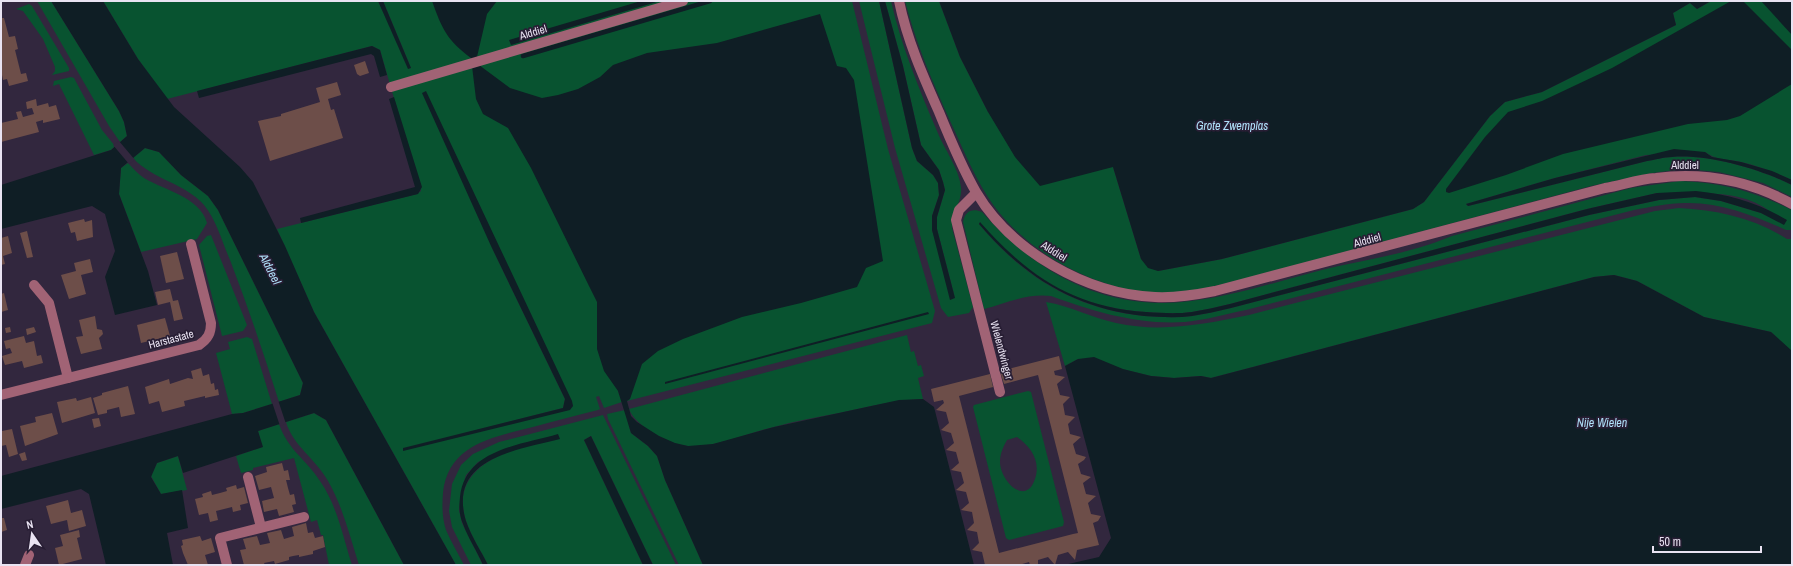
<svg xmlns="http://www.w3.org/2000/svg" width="1793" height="566" font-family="'Archivo Narrow',sans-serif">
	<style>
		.green { fill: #085330; fill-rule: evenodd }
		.water { fill: #0f1e25 }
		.pier { fill: #32273e }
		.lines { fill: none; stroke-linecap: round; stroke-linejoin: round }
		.stream { stroke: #0f1e25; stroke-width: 4.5 }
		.building { fill: #6d4e49 }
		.minor { stroke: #a16375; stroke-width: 10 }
		.labels { text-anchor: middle; stroke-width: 3.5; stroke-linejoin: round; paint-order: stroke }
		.street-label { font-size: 11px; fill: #e9e3f2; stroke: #281e34 }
		.water-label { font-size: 12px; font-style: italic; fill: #afe0f9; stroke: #281e34 }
	</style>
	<rect width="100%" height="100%" fill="#32273e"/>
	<g class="green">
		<path d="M37,1h14l68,110 5,11 3,14 -7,6 -11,-16z"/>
		<path d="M103,1h275l33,67 -28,-67h469l36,148 47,162 -3,12 -305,78 -9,-10 4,11 -18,6 -5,-12 -3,1 4,12 -2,1c-21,5 -43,11 -65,17 -39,10 -85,17 -90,66 -1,12 -1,25 3,37 5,12 12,23 18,35h-8l-142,-253 -37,-83 140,-35 4,-3 -41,-141 -8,-4 -205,53 -29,-40zM491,246l82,160 -170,43 160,-41 2,-9z"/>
		<path d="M859,1h20l33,147 5,13 16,14 5,8 1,12 -7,21v14l23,68 -18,-69v-12l8,-27 -2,-8 -4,-12 -18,-25 -18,-79 -18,-65h6c10,44 28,88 46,130 7,18 22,37 24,56 2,12 -9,26 -9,41l21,79 -4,6 -21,4 -7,-9 -46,-160z"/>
		<path d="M905,1h34l21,56 28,55 125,55 28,92 17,12 64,-12 191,-50 11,-7 66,-86 15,-14 37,-10 134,-67 -3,-12 17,-10 7,6 14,-8h81v179c-16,-7 -33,-14 -51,-18 -13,-3 -26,-2 -36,-10l-59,3 -91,23 -89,26 2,2 179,-45c8,-1 16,-4 25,-4 36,-3 88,12 120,28v12l-29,-14 -44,-11 -35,-3 -32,4 -61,13 -355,95c-27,6 -55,14 -83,12 -60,-5 -123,-39 -159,-87 -18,-25 -30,-55 -43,-83 -18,-40 -35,-79 -46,-122z"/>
		<path d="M29,4l3,2 37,62v3l-17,4 3,-4v-4l-12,-28 -20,-28 -7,-2z"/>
		<path d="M71,77l3,1 28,52 13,16 -4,4 -17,5 -35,-71 -6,2 1,-5z"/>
		<path d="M145,148l14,4 22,23 27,21 10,14 85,173 -3,12 -21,7c-15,-48 -31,-95 -49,-142 -8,-18 -13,-39 -26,-55 -19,-22 -51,-25 -71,-47z"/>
		<path d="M128,163c5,5 10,11 16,15 20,12 56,19 63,45l-10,16 -56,13 -22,-58 2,-26z"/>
		<path d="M1680,181c40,1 76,11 112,29v20h-6c-31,-14 -65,-28 -101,-27 -17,0 -35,4 -51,7l-388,100c-20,4 -40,10 -61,12 -47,3 -90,-10 -134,-26 -23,-3 -45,7 -67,13l-21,-87c2,-11 9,-14 19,-10 55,62 124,100 209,89 42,-5 85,-19 127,-30 47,-12 88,-16 134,-35l179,-48zM1657,193c36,1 81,-5 111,17 6,4 11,10 16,14l-23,-11 -40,-12 -26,-4 -36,3 -70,15 -358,93c-13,3 -26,6 -39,8 -16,2 -32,1 -48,0 -69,-7 -121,-39 -165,-92l1,-1c48,53 93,84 166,89 15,1 31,2 46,0 12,-2 25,-5 38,-8l357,-95z"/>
		<path d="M1679,208c39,2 75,10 108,31h5v113l-21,-20 -67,-15 -67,-36 -23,-6 -20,2 -383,101 -10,-2 -27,2 -23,-2 -73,-17 -13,7 -19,-64c24,4 47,16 70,21 45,10 89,1 133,-8l406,-104z"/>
		<path d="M211,235l36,90 -4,6 -21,5 -23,-91 8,-9z"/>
		<path d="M907,335l4,17 3,-1 4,15 3,-1 3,11 -6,2 5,21c-29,1 -56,8 -84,14 -21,4 -44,8 -65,14 -27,6 -58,21 -86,19 -18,-1 -53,-20 -59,-37z"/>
		<path d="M247,337l5,2 20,65 -29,9 -11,1 -16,-61 14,-4 -2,-7z"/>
		<path d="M1028,391l3,1 33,130 -1,4 -54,14 -3,-2 -33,-131 1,-2zM1017,437c14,10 24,24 18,42 -2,5 -4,10 -10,12 -13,2 -25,-17 -25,-29 0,-8 3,-15 7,-22z"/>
		<path d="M625,410l6,23 17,13 9,10 8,24 38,85h-24l-71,-146 -1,-5z"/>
		<path d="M314,413l12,7 78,145h-45c-9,-28 -16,-58 -31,-84 -12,-22 -35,-35 -42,-59z"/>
		<path d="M603,415l73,150h-23l-62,-129 -7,4 59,125h-155c-7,-14 -17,-29 -22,-44 -19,-60 52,-72 92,-86l-80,27 -12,13 -5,18 -2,17 3,13 21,42h-12l-19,-38 -3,-16 3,-27 9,-19 12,-11 26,-12z"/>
		<path d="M279,424c9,26 27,35 41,57 17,24 23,56 32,84h-23l-6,-30h-2l-4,-15 -6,2 -17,-64 -41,10v2l-12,3 -5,-17 26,-9 -4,-16z"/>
		<path d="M178,456l9,34 -26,4 -10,-18 6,-13z"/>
	</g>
	<g class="water">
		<path d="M51,1h52l35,58 36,48 66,60 13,15 32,64 29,66 142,253h-52l-78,-145 -12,-7 -56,18 5,16 -80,26 -5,-17 -21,7 -6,14 10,17 21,-4 6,38 -21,5 6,32h-67l-17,-71 -8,-5 -80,20v-33l231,-62 11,-1 57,-18 3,-12 -85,-173 -10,-14 -27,-21 -22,-23 -14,-4 -24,20 -2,26 29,77 9,34 -42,10 -10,-38 10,-26 -10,-37 -13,-8 -91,23v-44l110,-35 16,-14 -3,-14 -5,-11z"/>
		<path d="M378,1h5l28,67 -3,1z"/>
		<path d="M432,1h65l-10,13 -10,43 2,8 31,23 32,10 16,-3 20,-6 22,-12 13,-12 34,-12 70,-10 103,-29 17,52 9,2 8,12 29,181 -17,7 -9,19 -56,16 -59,14 -59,22 -25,12 -16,13 -12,35 -3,2 4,15 6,6 22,14 16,7 13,3 25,-2 61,-17 125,-27 24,-1 11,8 40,158h-271l-38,-85 -8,-24 -9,-10 -17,-13 -13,-42 -14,-20 -7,-22v-47l-8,-16 -58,-118 -23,-40 -25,-14 -7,-15 -5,-41c-24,-18 -29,-29 -39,-57z"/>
		<path d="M641,1h19l-149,44 -2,-5z"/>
		<path d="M879,1h6l18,65 18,79 18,25 4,12 2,8 -8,27v12l18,69 -5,2 -18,-70v-14l7,-21 -1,-12 -5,-8 -16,-14 -5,-13z"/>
		<path d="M939,1h772l-14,8 -7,-6 -17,10 3,12 -134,67 -37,10 -15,14 -66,86 -11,7 -191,50 -64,12 -10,-3 -7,-9 -28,-92 -73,19 -25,-29 -27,-45 -28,-55z"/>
		<path d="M1731,1h12l49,49v34l-52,32 -13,4 -39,4 -125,30 -57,21 -57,18 -3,-1v-3l39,-52 23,-25 34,-11 70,-33z"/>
		<path d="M1761,1h31v34z"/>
		<path d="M372,46l8,4 7,25 -7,2 -6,-21 -3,-2 -172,44 -2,-7z"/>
		<path d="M426,91l146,310 1,5 -3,4 -167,41v-3l160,-40 2,-9 -74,-153 -69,-153z"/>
		<path d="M394,97l28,90 -4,7 -117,29 -1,-5 115,-31 -26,-88z"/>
		<path d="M1674,149l31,3 7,5 29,5 31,9 20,9v5c-32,-16 -84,-31 -120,-28 -9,0 -17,3 -25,4l-179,45 -2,-2 89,-26z"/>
		<path d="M1696,191c35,4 60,11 91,29l-3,5 -23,-12 -40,-12 -26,-4 -36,3 -70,15 -358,93c-13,3 -26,6 -39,8 -16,2 -32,1 -48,0 -69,-7 -121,-40 -165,-92l1,-2c48,54 93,85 166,90 15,1 31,2 46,0 12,-2 25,-5 38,-8l357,-95 70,-16z"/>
		<path d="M1614,275l23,6 67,36 67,15 20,18 1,215h-728l35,-8 12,-19 -46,-172 13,-7 16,-2 29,12 28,7 23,2 27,-2 10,2 383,-101z"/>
		<path d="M928,312l1,2 -264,70v-2z"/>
		<path d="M558,434l2,5c-42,11 -113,19 -94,82 5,15 15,30 22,44h-5c-6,-14 -15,-27 -20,-41 -4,-9 -4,-18 -3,-27 5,-48 61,-52 98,-63z"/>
		<path d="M591,436l62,129h-10l-59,-125z"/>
	</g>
	<g class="pier">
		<path d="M119,141l16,19 -6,4 -16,-19z"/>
		<path d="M278,400l8,24 -6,2 -8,-24z"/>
	</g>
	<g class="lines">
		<path class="stream" d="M523,56l187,-55"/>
	</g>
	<g class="building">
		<path d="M1,18h3l5,19 6,-1 3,13 -3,1 6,24 5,-1 2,8 -19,5 -2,-7 -4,1 -2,-10z"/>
		<path d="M365,61l4,12 -9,3 -3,-2 -3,-9z"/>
		<path d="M337,82l4,13 -13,4 3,11 3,-1 9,29 -73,23 -12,-40 23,-5v-2l39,-12 -4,-14z"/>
		<path d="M36,99l1,7 11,-3 1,4 7,-2 4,14 -17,4v-3l-7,2 3,10 -38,10v-19l17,-4 -2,-7 5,-1 2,6 11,-3 -2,-6 -5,1 -1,-7z"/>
		<path d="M84,219l1,3 7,-2 1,17 -16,4 -2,-9 -4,1 -3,-10z"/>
		<path d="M27,231l6,26 -6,1 -7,-25z"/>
		<path d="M8,236l4,17 -9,3 2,8 -4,1v-27z"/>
		<path d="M177,252l7,27 -18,4 -6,-27z"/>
		<path d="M90,259l3,13 -12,3 5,19 -17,5 -8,-24 15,-4 -2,-8z"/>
		<path d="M170,289l3,12 5,-1 5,19 -9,2 -4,-19 -12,3 -3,-13z"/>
		<path d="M4,293l4,17 -7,2v-18z"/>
		<path d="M95,316l2,13 5,1 1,4 -4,4 3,11 -21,5 -5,-17 7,-1 -4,-16z"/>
		<path d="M165,318l5,18 -29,7 -4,-18z"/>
		<path d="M10,327l1,5 -5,1 -1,-5z"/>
		<path d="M34,327l2,5 -9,3 -1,-6z"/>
		<path d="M24,336l2,7 8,-2 3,15 4,-1 2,8 -19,5 -2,-7 -17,4 -3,-9 10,-3 -2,-5 -4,1 -2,-8z"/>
		<path d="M1059,356l3,13 -8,2 1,4 10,2 -8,7 3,11 10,2 -7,7 2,11 10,2 -7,7 2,10 11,3 -8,7 3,10 10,3 -2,3 -6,4 3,10 10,3 -8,6 3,11 10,2 -8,7 3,11 10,2 -3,5 -5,2 6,22 -22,5 -2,10 -7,-8 -10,3 -3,10 -7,-8 -10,3v5h-8l-1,-3 -10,3h-34l-3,-13 -10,-2 7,-7 -2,-11 -10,-2 7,-7 -2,-11 -11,-2 8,-7 -3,-11 -10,-2 8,-7 -3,-11 -10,-2 8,-7 -3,-11 -10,-2 8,-7 -3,-10 -10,-3 8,-7 -3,-11 -10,-2 8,-7 -1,-3 -9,2 -3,-13 59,-15 3,13 -34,9 40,157 74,-19 5,-1 -40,-158 -34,9 -4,-13z"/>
		<path d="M201,368l2,8 6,-2 2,10 3,-1 1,7 3,-1 1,6 -14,3v-2l-21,5 1,5 -23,6 -3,-11 -10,3 -4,-17 24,-8 1,5 18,-6 5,1 -2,-8z"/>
		<path d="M128,386l7,28 -14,3 -2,-10 -12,3v3l-9,2 -5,-17 9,-3v-2z"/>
		<path d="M91,397l4,16 -33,10 -5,-21 19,-4 1,3z"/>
		<path d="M52,413l6,21 -33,12 -5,-20 16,-4 -1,-5z"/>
		<path d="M99,418l2,8 -7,2 -2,-9z"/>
		<path d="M1,428l1,3 10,-2 6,25 -9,3 -3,-12 -5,1z"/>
		<path d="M25,452l2,8 -5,1 -3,-7z"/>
		<path d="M282,463l2,8 4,-1 2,10h-4l2,8 2,7 4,-1 2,10 -4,1 2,7 -15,4 -2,-7 -13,3 -2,-11 12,-3 -3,-11 -12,3 -4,-14 12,-4 -1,-5z"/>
		<path d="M236,485l1,4 7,-2 4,16 -8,2 1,5 -8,2 -1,-5 -16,4 2,9 -8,2 -2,-9 -9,2 -4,-16 8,-2 -1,-3 9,-3 1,4 8,-2 7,-2 -1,-3z"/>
		<path d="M68,500l3,13 11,-3 4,16 -17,5 -2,-11 -16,4 -5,-18z"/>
		<path d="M1,518h3l3,12 -6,2z"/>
		<path d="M306,523l2,10 5,-1 2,6 8,-2 2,11 -12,4v3l-14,3v-2l-6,1 -4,1v3l-14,4 -1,-3 -10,2 1,2h-21l-4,-15 6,-1 -3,-10 14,-3 3,9 10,-2 -3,-10 14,-3 3,9 10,-3 -2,-9z"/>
		<path d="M79,530l1,7 -3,1 5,21 -23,6 -4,-17 8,-2 -3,-11z"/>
		<path d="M200,536l2,5 9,-3 4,14 -10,3 3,10h-20l-5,-12 -2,-7 2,-1 -1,-5z"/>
	</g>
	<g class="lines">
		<g class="minor">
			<path d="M899,1c8,39 24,75 40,111 11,27 22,54 37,80 35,59 110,102 179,105 20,1 40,-2 60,-6l390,-103c17,-3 34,-9 51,-10 47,-6 94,3 136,26"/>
			<path d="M391,87l292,-86"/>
			<path d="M976,193l-17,17 -3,10 44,172"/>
			<path d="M34,285l15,18 19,75"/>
			<path d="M1,395l198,-50c9,-6 12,-12 12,-22l-20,-79"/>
			<path d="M248,477l13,50"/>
			<path d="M25,565l4,-10"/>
			<path d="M227,565l-7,-27 84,-21"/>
		</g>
	</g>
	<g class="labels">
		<g class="street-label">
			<text transform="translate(533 32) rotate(-16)" y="4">Alddiel</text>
			<text x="1685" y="169">Alddiel</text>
			<text transform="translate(1367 240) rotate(-15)" y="4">Alddiel</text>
			<text transform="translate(1054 251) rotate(32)" y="4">Alddiel</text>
			<text transform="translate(171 339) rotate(-15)" y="4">Harstastate</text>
			<text transform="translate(1002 350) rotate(75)" y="4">Wielendwinger</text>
		</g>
		<g class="water-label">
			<text x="1232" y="130">Grote Zwemplas</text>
			<text transform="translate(270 269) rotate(63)" y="4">Alddeel</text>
			<text x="1602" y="427">Nije Wielen</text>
		</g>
	</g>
	<rect width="1793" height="566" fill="none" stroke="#e9e3f2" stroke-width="4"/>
	<g transform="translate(32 534) rotate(347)" stroke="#281e34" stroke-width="3" paint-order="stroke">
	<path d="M0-3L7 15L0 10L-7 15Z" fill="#e9e3f2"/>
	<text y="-6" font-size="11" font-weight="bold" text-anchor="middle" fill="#e9e3f2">N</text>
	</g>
	<path d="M1653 546v6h108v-6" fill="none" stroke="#e9e3f2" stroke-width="2"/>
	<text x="1659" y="546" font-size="12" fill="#e9e3f2" stroke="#281e34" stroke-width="3" paint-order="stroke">50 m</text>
</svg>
